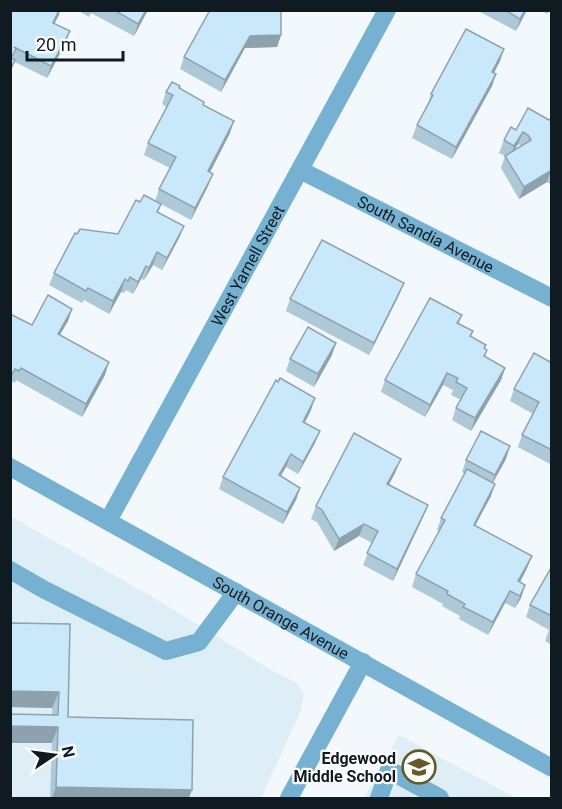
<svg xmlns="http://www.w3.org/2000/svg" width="562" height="809" font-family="Roboto,sans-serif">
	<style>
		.built { fill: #deeef6 }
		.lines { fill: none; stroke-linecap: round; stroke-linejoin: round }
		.minor { stroke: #76b1d1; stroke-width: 18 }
		.wall { fill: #adc8d6; fill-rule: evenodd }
		.shaded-wall { fill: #8da2ae }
		.building { fill: #c9e8f9; stroke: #8da2ae; stroke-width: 1.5 }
		.labels { text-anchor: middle; stroke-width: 4.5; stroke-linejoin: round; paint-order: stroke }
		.street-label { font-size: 16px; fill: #101b21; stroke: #fff }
		.poi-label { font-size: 16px; font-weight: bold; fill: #101b21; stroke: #fff; text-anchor: end }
	</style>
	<rect width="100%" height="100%" fill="#f2f8fc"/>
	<g class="built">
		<path d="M10,516l141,80 122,75 24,12 7,12 -4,18 -39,85h-250z"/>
		<path d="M399,735l117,63h-152z"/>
	</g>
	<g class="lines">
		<g class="minor">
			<path id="s1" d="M300,170l252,128"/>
			<path id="s2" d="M10,467l542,301"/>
			<path id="s3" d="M108,521l279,-511"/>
			<path d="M10,570l33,19 123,62 33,-9 37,-50"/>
			<path d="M289,798l74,-136"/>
			<path d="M379,798l10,-28 51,28"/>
		</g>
	</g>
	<g class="wall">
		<path d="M10,10l49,5 -5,9 11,20 -18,34 -32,-16 -5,11z"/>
		<path d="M77,10h71l-14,26 -43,-23 -2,4z"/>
		<path d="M481,10h46l-11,21 -36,-19z"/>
		<path d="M541,10h8l-2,4z"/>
		<path d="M281,35l-4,12 -32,1 -24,44 -41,-23 4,-12z"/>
		<path d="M500,61l-6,12 2,1 -4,12 -40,73 -40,-21 5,-13 10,-19 4,-12z"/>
		<path d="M180,86l-1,2 24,17 27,28 -20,39 -2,14 -17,34 -30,-16 -3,9 26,13 -5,12 -17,32 -9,-5 -9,15 -3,-1 -8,15 -7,-4 -2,3 -3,-1 -12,22 -25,-14 -2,3 -33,-18 5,-12 23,-39h41l22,-32 15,-1 4,-12 11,-21 -26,-13 4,-12 19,-36 -5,-3 4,-12z"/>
		<path d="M552,117v68l-5,-3 -28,17 -18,-31 4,-12 -6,-3 5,-13 12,-10 33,-10zM518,144l3,2 -6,4z"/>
		<path d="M399,295l-30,60 -83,-44 4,-12z"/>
		<path d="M72,309l-4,12 -8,14 45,40 -23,42 -66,-37 -1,3 -4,-2 -1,1v-68l22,11z"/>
		<path d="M462,315l-3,8 14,8 -2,5 15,9 -2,3 3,2 -2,7 20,11 -4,12 -30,51 -19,-11 4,-12 5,-8 -10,-5 2,-5 -10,-5 -18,32 -44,-25 4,-12z"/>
		<path d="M332,355l-18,32 -28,-16 4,-12z"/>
		<path d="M552,363v102l-34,-18 4,-12 11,-21 -23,-13 4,-12z"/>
		<path d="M311,410l-6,12 10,21 -17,31 -12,-7 -5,9 19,12 -4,12 -13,24 -64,-35 4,-12z"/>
		<path d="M506,459l-13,24 -2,13 -16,30 57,30 -5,12 -7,14 5,3 -4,13 -6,10 -10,-5 -17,32 -29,-16 1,-3 -18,-10 1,-2 -31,-17 4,-13 23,-43 -2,-1 4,-12 24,-44 -3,-2 4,-12z"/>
		<path d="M396,471l-7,13 39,21 -5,12 -30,64 -30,-16 9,-22 -13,-7 -25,15 -17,-29 -6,-3 5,-13z"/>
		<path d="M552,566v79l-7,-4 4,-11 -23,-13 4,-12z"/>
		<path d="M10,623l60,1 -2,93 121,81h-139l2,-55h-42zM11,707l41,1v6h-41z"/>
	</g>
	<g class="shaded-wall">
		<path d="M59,10h1l-1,5 -11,20 5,-12z"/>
		<path d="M146,10h2l-14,26 4,-12z"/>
		<path d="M525,10h2l-11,21 4,-12z"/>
		<path d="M70,31l-5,13 -18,34 4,-12z"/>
		<path d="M281,35l-4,12 -32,1 -24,44 4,-12 25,-44z"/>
		<path d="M504,49l-4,12 -12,23 4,-12z"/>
		<path d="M496,74l-4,12 -40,73 4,-12z"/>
		<path d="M234,121l-4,12 -26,51 4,-13z"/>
		<path d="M523,132l-5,12 -8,14 4,-12z"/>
		<path d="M551,170l-4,12 -28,17 5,-12z"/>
		<path d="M213,174l-5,12 -17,34 4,-12z"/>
		<path d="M184,226l-5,12 -17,32 5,-12z"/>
		<path d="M157,252l-4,13 -9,15 5,-12z"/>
		<path d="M146,266l-5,13 -8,15 5,-12z"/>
		<path d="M125,279l-4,13 -12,22 4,-13z"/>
		<path d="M404,283l-5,12 -30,60 5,-12z"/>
		<path d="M72,309l-4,12 -15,25 5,-12z"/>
		<path d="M336,343l-4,12 -18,32 4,-13z"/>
		<path d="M109,362l-4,13 -23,42 4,-13z"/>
		<path d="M505,368l-4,12 -30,51 4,-13z"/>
		<path d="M447,373l-4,12 -18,32 5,-12z"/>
		<path d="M315,398l-4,12 -12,24 4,-12z"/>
		<path d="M320,431l-5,12 -17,31 5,-12z"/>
		<path d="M510,446l-4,13 -16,28 5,-12z"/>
		<path d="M291,454l-5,13 -12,20 5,-12z"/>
		<path d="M401,459l-5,12 -13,25 4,-12z"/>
		<path d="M495,484l-4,12 -22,41 5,-12z"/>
		<path d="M300,488l-4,12 -13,24 4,-12z"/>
		<path d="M428,505l-5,12 -30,64 4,-12z"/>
		<path d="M364,524l-5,12 -25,15 5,-12z"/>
		<path d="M532,556l-5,12 -13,26 4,-13z"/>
		<path d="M525,585l-4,13 -6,10 5,-12z"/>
		<path d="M510,591l-5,12 -17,32 5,-13z"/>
		<path d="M10,691l49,1 -7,16 -42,-1z"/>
		<path d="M10,726l48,1 -6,16h-42z"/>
		<path d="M56,787l136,3 -3,8h-137z"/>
	</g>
	<g class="building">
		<path d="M10,10h49l-6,13 17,8 -19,35 -37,-19 2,2 -5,9 4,2 -5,10z"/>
		<path d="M114,10h32l-8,14z"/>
		<path d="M210,10h71v25l-31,1 -25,44 -41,-23z"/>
		<path d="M505,10h20l-5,9z"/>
		<path d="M466,29l38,20 -12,23 4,2 -40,73 -39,-22 16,-30 -2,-1z"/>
		<path d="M172,82l8,4 -1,2 25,14 -1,3 31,16 -26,50 5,3 -18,34 -36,-19 17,-32 -28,-14 25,-48 -7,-3z"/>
		<path d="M528,108l21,12 3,-3v53l-28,17 -19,-31 26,-16 -3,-5 -5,-3 -9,14 -10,-6 7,-13 5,3z"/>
		<path d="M144,195l17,9 -4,8 27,14 -17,32 -10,-6 -8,16 -3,-2 -8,16 -8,-5 -2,4 -3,-2 -12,22 -25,-13 -2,3 -32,-18 21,-40 2,1 3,-5 38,5 18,-34 4,2z"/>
		<path d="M322,240l82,43 -30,60 -84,-44z"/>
		<path d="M48,295l24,14 -14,25 51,28 -23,42 -65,-36 -2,3 -4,-2 -5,9v-64l22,11z"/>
		<path d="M430,298l32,17 -5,8 16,8 -3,5 16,9 -2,3 3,2 -3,6 21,12 -30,50 -19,-10 11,-20 -11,-6 2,-4 -11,-5 -17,32 -45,-25z"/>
		<path d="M308,327l28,16 -18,31 -28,-15z"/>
		<path d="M534,353l18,10v87l-30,-15 17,-33 -25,-13z"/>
		<path d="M280,378l35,20 -12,24 17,9 -17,31 -12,-8 -12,21 21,13 -13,24 -64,-35 53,-97 2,2z"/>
		<path d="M481,431l29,15 -15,29 -29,-15z"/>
		<path d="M354,433l47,26 -14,25 41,21 -31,64 -30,-16 11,-22 -14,-7 -25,15 -17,-29 -6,-4z"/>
		<path d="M467,469l28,15 -21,41 58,31 -14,25 7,4 -5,11 -10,-5 -17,31 -30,-15 2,-3 -18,-10 1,-3 -32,-17 29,-54 -4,-2z"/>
		<path d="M552,566v50l-22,-11z"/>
		<path d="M10,623l60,1 -2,93 125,3 -1,70 -136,-3 2,-60 -48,-1v-34h1v22l47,1 1,-23 -49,-1z"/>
	</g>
	<defs>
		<symbol id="school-ring" viewBox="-11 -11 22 22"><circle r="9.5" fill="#fff" stroke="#625b27" stroke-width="1.5"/><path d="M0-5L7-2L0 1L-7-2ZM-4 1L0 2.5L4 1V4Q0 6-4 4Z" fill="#625b27"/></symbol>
	</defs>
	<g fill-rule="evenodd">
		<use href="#school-ring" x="400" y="748" width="38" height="38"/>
	</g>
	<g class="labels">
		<g class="street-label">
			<text dy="6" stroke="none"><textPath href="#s1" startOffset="141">South Sandia Avenue</textPath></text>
			<text dy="6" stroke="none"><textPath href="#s3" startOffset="291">West Yarnell Street</textPath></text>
			<text dy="6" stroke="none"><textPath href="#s2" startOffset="310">South Orange Avenue</textPath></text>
		</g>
		<g class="poi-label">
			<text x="396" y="764">Edgewood<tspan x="396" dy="18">Middle School</tspan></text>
		</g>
	</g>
	<rect width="562" height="809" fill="none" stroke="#101b21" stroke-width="24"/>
	<g transform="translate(54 755) rotate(77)" stroke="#ffffff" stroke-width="4.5" paint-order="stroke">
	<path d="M0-4.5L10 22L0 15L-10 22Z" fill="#101b21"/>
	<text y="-9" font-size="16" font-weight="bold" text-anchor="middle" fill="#101b21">N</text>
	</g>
	<path d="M27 51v9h96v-9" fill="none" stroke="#101b21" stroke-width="3"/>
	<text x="36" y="51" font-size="18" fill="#101b21" stroke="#ffffff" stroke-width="4.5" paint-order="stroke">20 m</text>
</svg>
